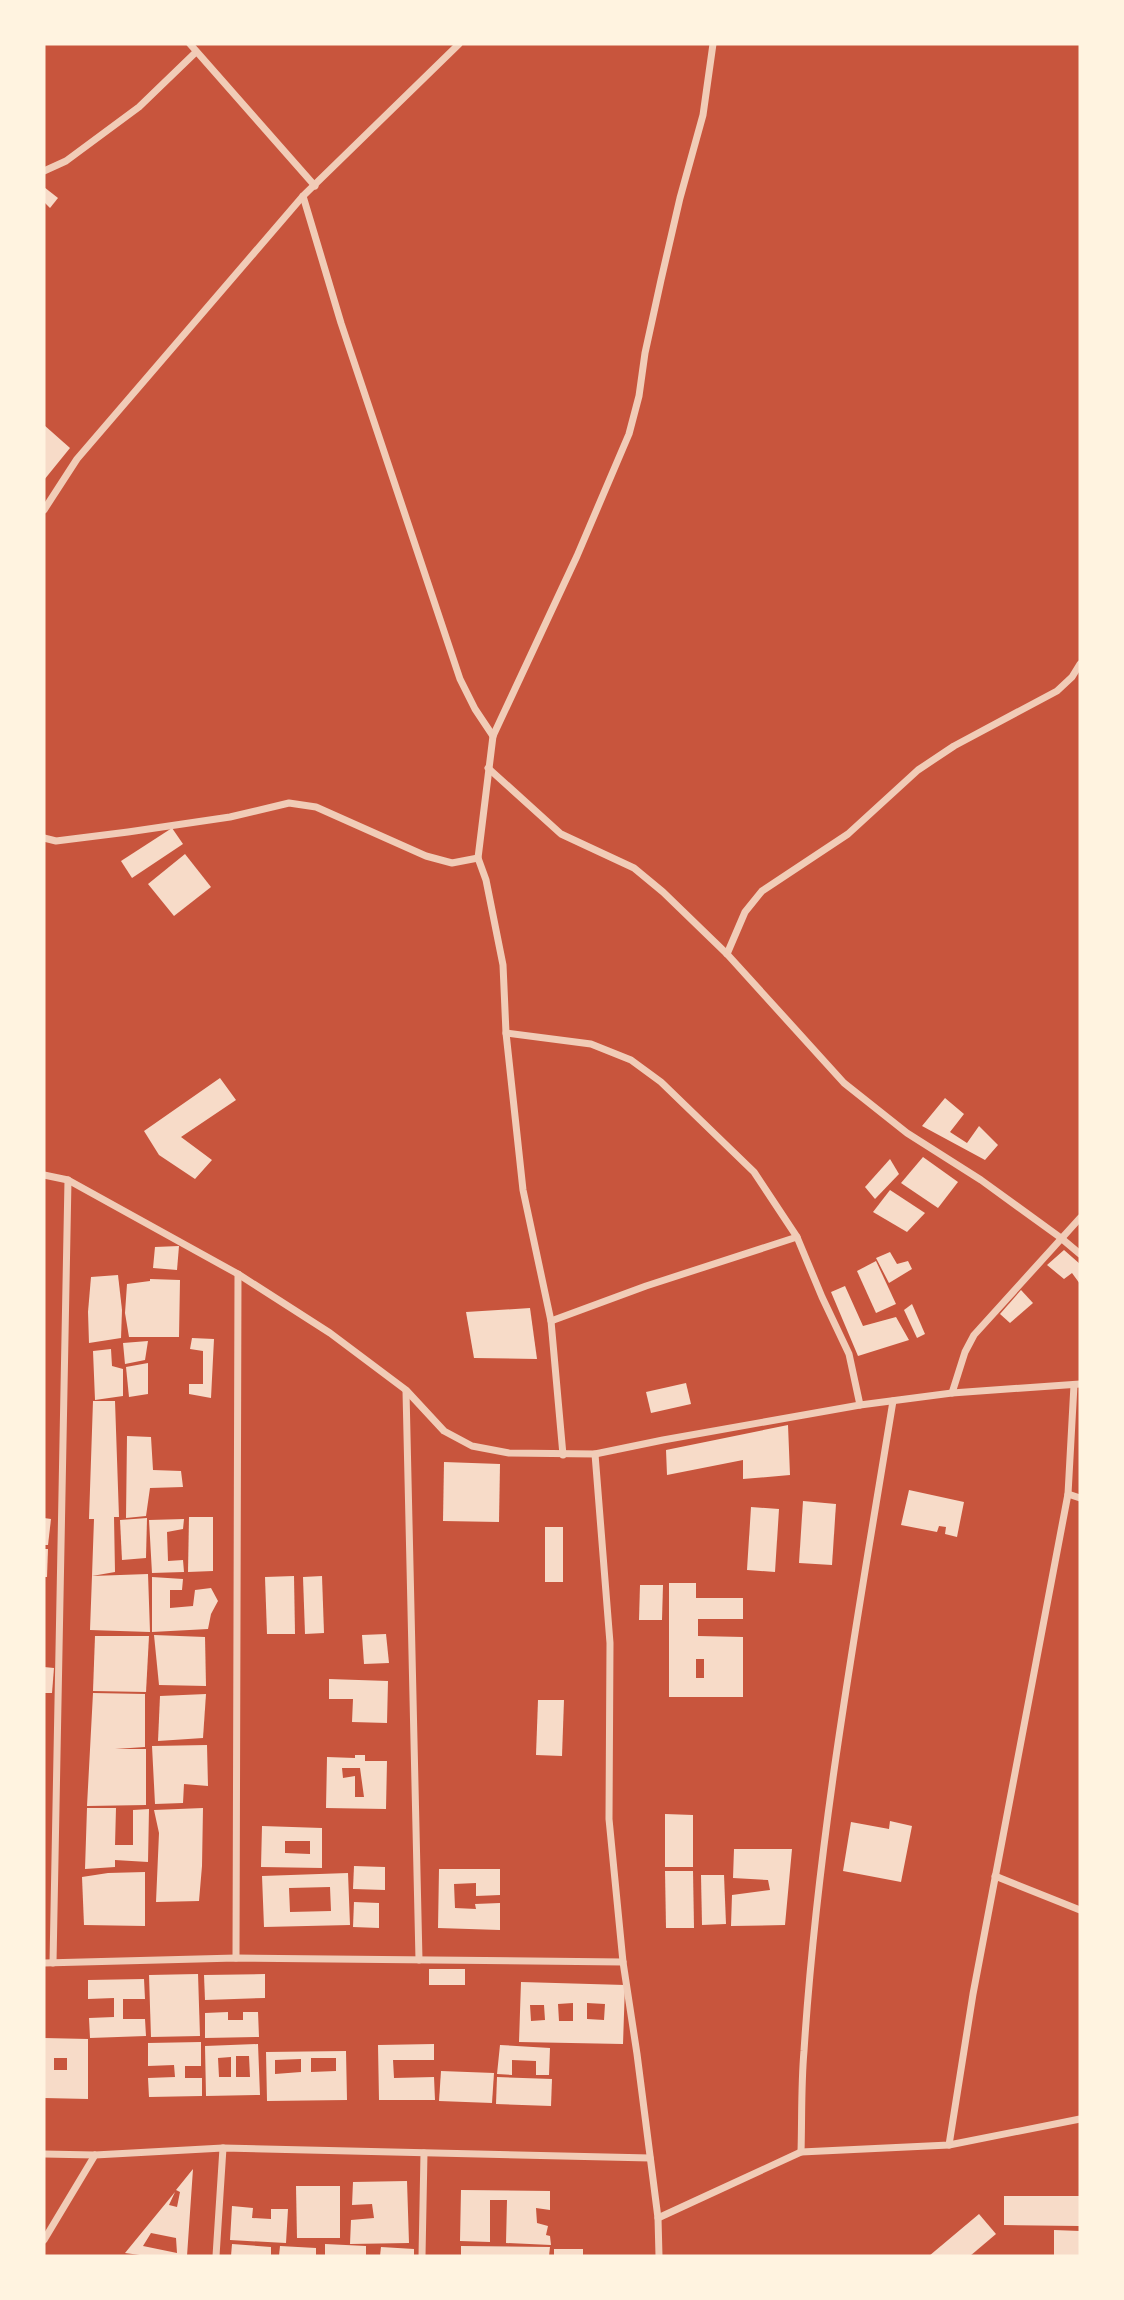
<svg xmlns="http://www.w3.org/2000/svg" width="1124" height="2300" font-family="Literata,serif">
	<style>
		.building { fill: #f7dbc8; fill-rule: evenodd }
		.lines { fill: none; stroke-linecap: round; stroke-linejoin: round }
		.minor { stroke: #f1ccb7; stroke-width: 7 }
	</style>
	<rect width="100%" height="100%" fill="#c8553d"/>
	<g class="building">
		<path d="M44,187l14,11 -8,10 -6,-6z"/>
		<path d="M44,425l26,23 -26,32z"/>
		<path d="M172,828l11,16 -51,34 -11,-17z"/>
		<path d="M185,854l26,33 -37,29 -26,-32z"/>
		<path d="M220,1078l16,22 -55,37 31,23 -17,19 -36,-24 -15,-24z"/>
		<path d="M945,1098l19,16 -14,18 17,11 12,-17 19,19 -13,15 -63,-34z"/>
		<path d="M923,1157l35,25 -20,26 -37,-25z"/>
		<path d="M890,1159l9,15 -24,25 -10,-12z"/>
		<path d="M890,1190l35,23 -18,19 -34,-20z"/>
		<path d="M179,1246l-2,24 -24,-2 2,-21z"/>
		<path d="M1064,1250l16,14v20l-8,-11 -8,6 -17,-14z"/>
		<path d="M890,1252l7,12 11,-3 4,8 -23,14 -13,-25z"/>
		<path d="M876,1261l20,43 -20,9 -19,-42z"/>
		<path d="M118,1275l4,35 -1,28 -32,5 -1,-31 3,-35z"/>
		<path d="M150,1279l30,1 -1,57h-50l-4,-24 2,-29 23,-3z"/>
		<path d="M845,1286l18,40 33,-9 13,23 -51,16 -27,-64z"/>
		<path d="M1021,1290l12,13 -23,20 -10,-9z"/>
		<path d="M912,1304l13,30 -8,4 -13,-28z"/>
		<path d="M530,1308l7,51 -63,-1 -8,-46z"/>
		<path d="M192,1338l22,1 -3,59 -22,-4v-10h14v-33l-13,-2z"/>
		<path d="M148,1341l-3,19 -20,4 -2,-21z"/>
		<path d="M111,1349l1,17 11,3v27l-28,4 -2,-49z"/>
		<path d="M148,1363v31l-19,3 -3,-30z"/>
		<path d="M686,1383l5,21 -40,9 -5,-21z"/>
		<path d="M93,1401h22l4,116h-5l1,55 -23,4 56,-2 2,58 -60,-2 2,-54 2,-57h-5z"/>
		<path d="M788,1425l2,50 -47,4v-19l-76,15 -1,-25z"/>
		<path d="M127,1436l24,1 2,33 28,1 2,16 -33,1 -4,28 -20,2z"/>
		<path d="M444,1462l56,2 -1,58 -56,-1z"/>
		<path d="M909,1490l55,12 -7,35 -12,-3 1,-7 -7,-1 -2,6 -36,-7z"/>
		<path d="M803,1501l33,3 -4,61 -33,-2z"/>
		<path d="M751,1507l28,2 -4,63 -28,-2z"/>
		<path d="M189,1517h24v54l-25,1z"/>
		<path d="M44,1518l7,1 -3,26h-4z"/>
		<path d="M147,1518l-1,40 -24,2 -2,-40z"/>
		<path d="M184,1519l-1,10 -16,3 1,29 15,-1 1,12 -32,1 -3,-53z"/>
		<rect x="545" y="1527" width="18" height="55"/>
		<path d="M44,1549h4l-1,28h-3z"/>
		<path d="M294,1576l1,58h-28l-2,-57z"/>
		<path d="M322,1576l2,57 -19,1 -2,-57z"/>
		<path d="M152,1577l31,2 -1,11h-12v18l23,-2 2,-16 16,-2 7,13 -7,13 -3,15 -56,3z"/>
		<path d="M669,1583h27v15h47v21h-45v17l45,1v60h-74zM696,1659h8v19h-8z"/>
		<path d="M640,1585h23l-1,35h-23z"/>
		<path d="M386,1634l3,29 -25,1 -2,-29z"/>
		<path d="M154,1635l51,2 1,49 -47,-1z"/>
		<path d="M95,1636h54l-3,56 -53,-1z"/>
		<path d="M44,1667l10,1 -2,25h-8z"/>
		<path d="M329,1679l59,2 -1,42 -35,-1 1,-23h-24z"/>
		<path d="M93,1693l52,1v53l-30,2h31v56l-59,1z"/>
		<path d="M206,1694l-3,44 -45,3 2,-45z"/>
		<path d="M538,1700h26l-2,56 -26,-1z"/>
		<path d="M207,1745l1,41 -24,-2 -1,19 -28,1 -3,-58z"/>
		<path d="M355,1755h10v6h22l-1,48 -60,-1 1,-51 28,1zM342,1768h18l4,29h-9v-21l-12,2z"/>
		<path d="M87,1808h29l-1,37h18v-35l16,-1 -1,53 -33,-2v7l-30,2z"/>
		<path d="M203,1808l-1,58 -3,35 -43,1 3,-69 -5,-23z"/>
		<path d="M665,1814l28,1v52h-28z"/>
		<path d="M890,1821l22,5 -11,56 -58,-11 8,-49 38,7z"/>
		<path d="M262,1826l60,2v40l-61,-1zM285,1841h25v13l-25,-1z"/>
		<path d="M734,1849h58l-7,76 -54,1 1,-31 38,-5 -2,-10 -35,-2z"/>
		<path d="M354,1866l31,1v23l-32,-1z"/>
		<path d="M439,1869h61v26l-24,1v-13l-22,1 1,24 21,1 -1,-5 25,-1v27l-62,-2z"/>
		<path d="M665,1871h28l1,57h-28z"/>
		<path d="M145,1872v54l-61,-1 -2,-48 26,-4z"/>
		<path d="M348,1873l2,52 -86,2 -2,-51zM330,1887l1,24 -41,1 -1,-24z"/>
		<path d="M701,1875h23l2,49 -24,1z"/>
		<path d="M354,1902l25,1v25l-26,-1z"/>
		<rect x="429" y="1969" width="36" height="16"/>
		<path d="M198,1974l2,62 -49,1 -2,-62z"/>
		<path d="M265,1974v24l-60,2 -1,-25z"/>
		<path d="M144,1979l1,20h-22v20h22l1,17 -56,2 -1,-20 25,-1v-19l-26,1v-19z"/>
		<path d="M521,1982l104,3 -2,59 -104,-2zM573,2003v18h-14l-1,-17zM587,2003l18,1 -1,16 -17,-1zM530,2005h14l1,15 -14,1z"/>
		<path d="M228,2012v8h15v-8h15l1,25 -54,1v-25z"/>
		<path d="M44,2038l44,1v60l-44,-1zM54,2058h13v12h-13z"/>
		<path d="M201,2042v24h-16v12h17v18l-53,1 -1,-19 27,-1 -1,-12 -26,1v-23z"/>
		<path d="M258,2044l2,51 -54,1 -1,-50zM236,2056h13l1,21h-14zM231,2057v20h-12l-1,-19z"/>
		<path d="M434,2044v16h-41l1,18 40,-1 1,23h-56l-1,-55z"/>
		<path d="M500,2045l50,3 -1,27h-13v-14l-24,-1v15l-15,-1z"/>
		<path d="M346,2051l1,49 -80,1 -1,-49zM311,2058h25v13l-25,1zM301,2059v13l-26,2v-14z"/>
		<path d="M441,2071l53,2 -2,30 -53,-2z"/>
		<path d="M497,2077l55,2 -1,27 -55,-2z"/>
		<path d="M193,2169l-6,87h-40l-22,-3 50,-61 -6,13 8,2 3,-15 -4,-2zM151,2233l25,5 1,15 -34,-7z"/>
		<path d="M407,2181l2,62 -59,1 1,-24 23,-2 -2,-14 -20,1 1,-23z"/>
		<path d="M296,2186h44v52h-43z"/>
		<path d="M461,2190l89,1v19l-14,-2 1,15 11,3 -2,9 4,1 1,9 -45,-2 1,-43h-17v42l-30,-1z"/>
		<path d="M1004,2196h76v30l-76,-1z"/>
		<path d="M232,2206l21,2 -1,10 19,1v-10h17l-2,34 -56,-3z"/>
		<path d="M979,2214l17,20 -26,22h-41z"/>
		<path d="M1054,2230l26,1v25h-26z"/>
		<path d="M232,2244l39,3v9h-40z"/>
		<path d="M325,2244l41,2v10h-41z"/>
		<path d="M280,2246l36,2v8h-37z"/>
		<path d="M461,2246l89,1 -1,9h-88z"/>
		<path d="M381,2247l33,2v7h-34z"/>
		<rect x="554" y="2249" width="29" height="7"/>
	</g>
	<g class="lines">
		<g class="minor">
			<path d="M190,44l125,142"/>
			<path d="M44,171l22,-10 73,-54 57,-55"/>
			<path d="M303,196l38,127 119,356 15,30 18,27"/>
			<path d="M44,510l33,-51 226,-263 156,-152"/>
			<path d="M488,768l73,66 73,34 29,24 64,62 117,129 63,50 74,47 80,58 19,16"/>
			<path d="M44,838l12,3 72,-9 102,-15 59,-14 27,4 110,49 26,7 26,-5"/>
			<path d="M727,954l18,-42 17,-21 86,-57 70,-64 36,-24 103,-55 15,-14 8,-13"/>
			<path d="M506,1033l85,11 40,16 30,22 93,90 43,65 25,60 27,57 11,51"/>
			<path d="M44,1175l24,5 170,94 92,59 76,57 38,41 28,15 37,7 86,1 68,-14 197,-35 92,-12 128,-9"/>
			<path d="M551,1321l95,-35 151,-49"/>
			<path d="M406,1391l13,569"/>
			<path d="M952,1393l13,-41 9,-17 106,-117"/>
			<path d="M595,1454l15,189 -1,176 14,143 14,92 21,164 1,38"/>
			<path d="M563,1455l-12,-134 -28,-131 -17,-157 -3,-68 -17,-85 -8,-22 15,-122 84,-180 52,-122 10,-38 6,-43 16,-73 19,-82 23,-83 10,-71"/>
			<path d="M1068,1494l12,4"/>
			<path d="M995,1876l85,34"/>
			<path d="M236,1958l2,-684"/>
			<path d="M44,1963l192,-5 387,4"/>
			<path d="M53,1963l15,-783"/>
			<path d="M949,2145l24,-151 95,-500 6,-109"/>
			<path d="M801,2152c1,-33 0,-67 3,-101 14,-218 54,-434 89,-650"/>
			<path d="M44,2154l51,1 128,-7 427,10"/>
			<path d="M658,2218l143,-66 148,-7 131,-26"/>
			<path d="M44,2240l51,-85"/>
			<path d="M216,2256l7,-108"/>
			<path d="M422,2256l2,-103"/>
		</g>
	</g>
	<rect width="1124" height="2300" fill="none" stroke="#fff3e0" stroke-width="91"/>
</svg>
